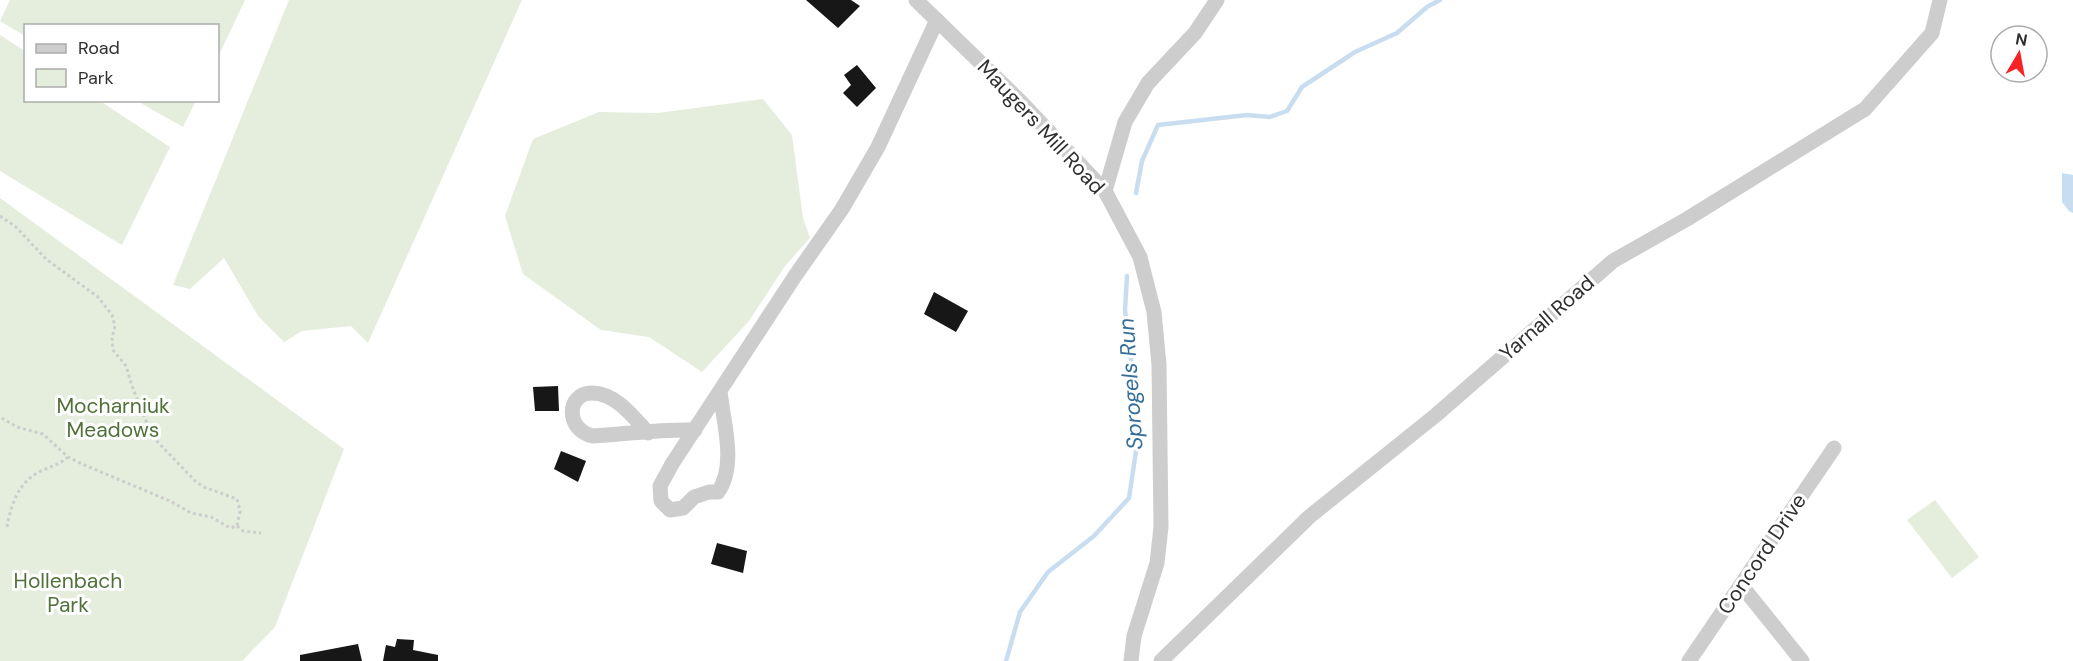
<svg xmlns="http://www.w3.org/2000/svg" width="2073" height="661" font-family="'DM Sans',sans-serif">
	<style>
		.green { fill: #e5eedd }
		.water { fill: #c8def0 }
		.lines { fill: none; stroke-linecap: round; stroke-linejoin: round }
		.stream { stroke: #c8def0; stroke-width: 4.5 }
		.building { fill: #171717 }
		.path { stroke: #cdcdcd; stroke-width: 3; stroke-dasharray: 3 3; stroke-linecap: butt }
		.minor { stroke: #cdcdcd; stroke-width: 15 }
		.labels { text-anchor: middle; stroke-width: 6; stroke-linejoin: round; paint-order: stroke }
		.street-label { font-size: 21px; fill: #303030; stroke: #fff }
		.park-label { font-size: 21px; fill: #507138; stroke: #fff }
		.water-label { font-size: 22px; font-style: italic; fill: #356e9b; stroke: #fff }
	</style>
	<rect width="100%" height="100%" fill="#fff"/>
	<g class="green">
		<path d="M10,0h235l-27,57v-31h-192l-1,10 -25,-15z"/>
		<path d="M289,0h233l-154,343 -17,-17 -49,5 -18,11 -26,-26 -34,-58 -34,31 -17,-4z"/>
		<path d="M0,35l25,16 1,49 74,1 70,46 -48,98 -122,-74z"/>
		<path d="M763,99l29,36 11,83 7,20 -25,28 -36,55 -47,51 -53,-35 -48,-7 -78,-56 -18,-58 28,-77 66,-27 59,1z"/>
		<path d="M137,101h59l-13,26z"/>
		<path d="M0,198l344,251 -69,178 -33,34h-242z"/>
		<path d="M1935,500l44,57 -27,21 -45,-58z"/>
	</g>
	<path class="water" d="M2062,173l11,2v38l-4,-2 -7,-9z"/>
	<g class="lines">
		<g class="stream">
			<path d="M1136,193l6,-32 16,-36 89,-10 23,2 17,-6 15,-24 53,-35 42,-19 30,-26 13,-7"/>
			<path d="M1006,661l14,-49 28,-40 46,-36 35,-38 7,-47 -4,-83 -7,-58 2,-34"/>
		</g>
	</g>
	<g class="building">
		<path d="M806,0h45l9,6 -22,22z"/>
		<path d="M857,65l19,23 -19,19 -14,-14 8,-8 -7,-10z"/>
		<path d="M934,292l34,19 -12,21 -32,-18z"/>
		<path d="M558,386l1,25h-24l-2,-24z"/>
		<path d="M561,451l25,10 -8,21 -24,-13z"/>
		<path d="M717,543l30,8 -4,22 -32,-9z"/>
		<path d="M397,639l17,1 -1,10 25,5v6h-55l3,-16 9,2z"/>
		<path d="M358,644l4,17h-62v-6z"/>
	</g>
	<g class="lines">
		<g class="path">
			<path d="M0,216l16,11 30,32 52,38 14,18 3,11 -3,12 1,12 13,16 6,20 18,45 4,7 42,44 8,5 33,12 3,12 -3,15 -7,2 -19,-11 -20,-4 -21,-12 -88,-37 -14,-7 -25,-23 -26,-7 -17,-10"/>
			<path d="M237,526l6,5 18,2"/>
			<path d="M7,527c4,-22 11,-44 32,-55 10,-5 20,-7 29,-15"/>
		</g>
		<g class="minor">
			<path d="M916,0l104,101 85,90 35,66 14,55 5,53 2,162 -4,36 -23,73 -3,25"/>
			<path d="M1105,191l20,-69 23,-39 47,-50 22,-33"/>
			<path d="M720,391c3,30 17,74 -2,101h-9l-15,5 -11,11 -13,2 -9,-9 -1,-15 12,-22 123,-188 47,-67 36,-62 59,-127"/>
			<path d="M648,433c-14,-15 -32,-40 -56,-40 -26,0 -27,37 1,43 34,-2 68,-7 102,-6"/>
			<path d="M1741,585l61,76"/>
			<path d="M1161,661l148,-144 127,-102 177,-154 74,-42 178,-110 67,-76 8,-33"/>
			<path d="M1689,661l145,-213"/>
		</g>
	</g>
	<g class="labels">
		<g class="street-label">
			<text transform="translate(1041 127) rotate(47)" y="7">Maugers Mill Road</text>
			<text transform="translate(1547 318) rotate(-41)" y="7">Yarnall Road</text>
			<text transform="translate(1762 554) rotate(-56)" y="7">Concord Drive</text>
		</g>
		<g class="park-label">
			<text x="113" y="413">Mocharniuk<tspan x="113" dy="24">Meadows</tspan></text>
			<text x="68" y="588">Hollenbach<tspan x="68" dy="24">Park</tspan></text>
		</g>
		<g class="water-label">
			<text transform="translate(1130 384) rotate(-94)" y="8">Sprogels Run</text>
		</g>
	</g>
	<rect x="24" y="24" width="195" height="78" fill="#ffffff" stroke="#acacac" stroke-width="1.5"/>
	<rect x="36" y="44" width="30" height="9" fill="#cdcdcd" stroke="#acacac" stroke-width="1.5"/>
	<text x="78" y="54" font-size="18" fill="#303030">Road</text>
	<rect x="36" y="69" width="30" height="18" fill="#e5eedd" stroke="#acacac" stroke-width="1.5"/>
	<text x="78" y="84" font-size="18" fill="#303030">Park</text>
	<g transform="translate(2019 54) rotate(10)"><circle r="28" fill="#ffffff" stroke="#acacac" stroke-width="1.5"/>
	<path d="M0-4.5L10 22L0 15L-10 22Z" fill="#f62326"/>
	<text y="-9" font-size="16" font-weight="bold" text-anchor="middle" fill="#303030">N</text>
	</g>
</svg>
